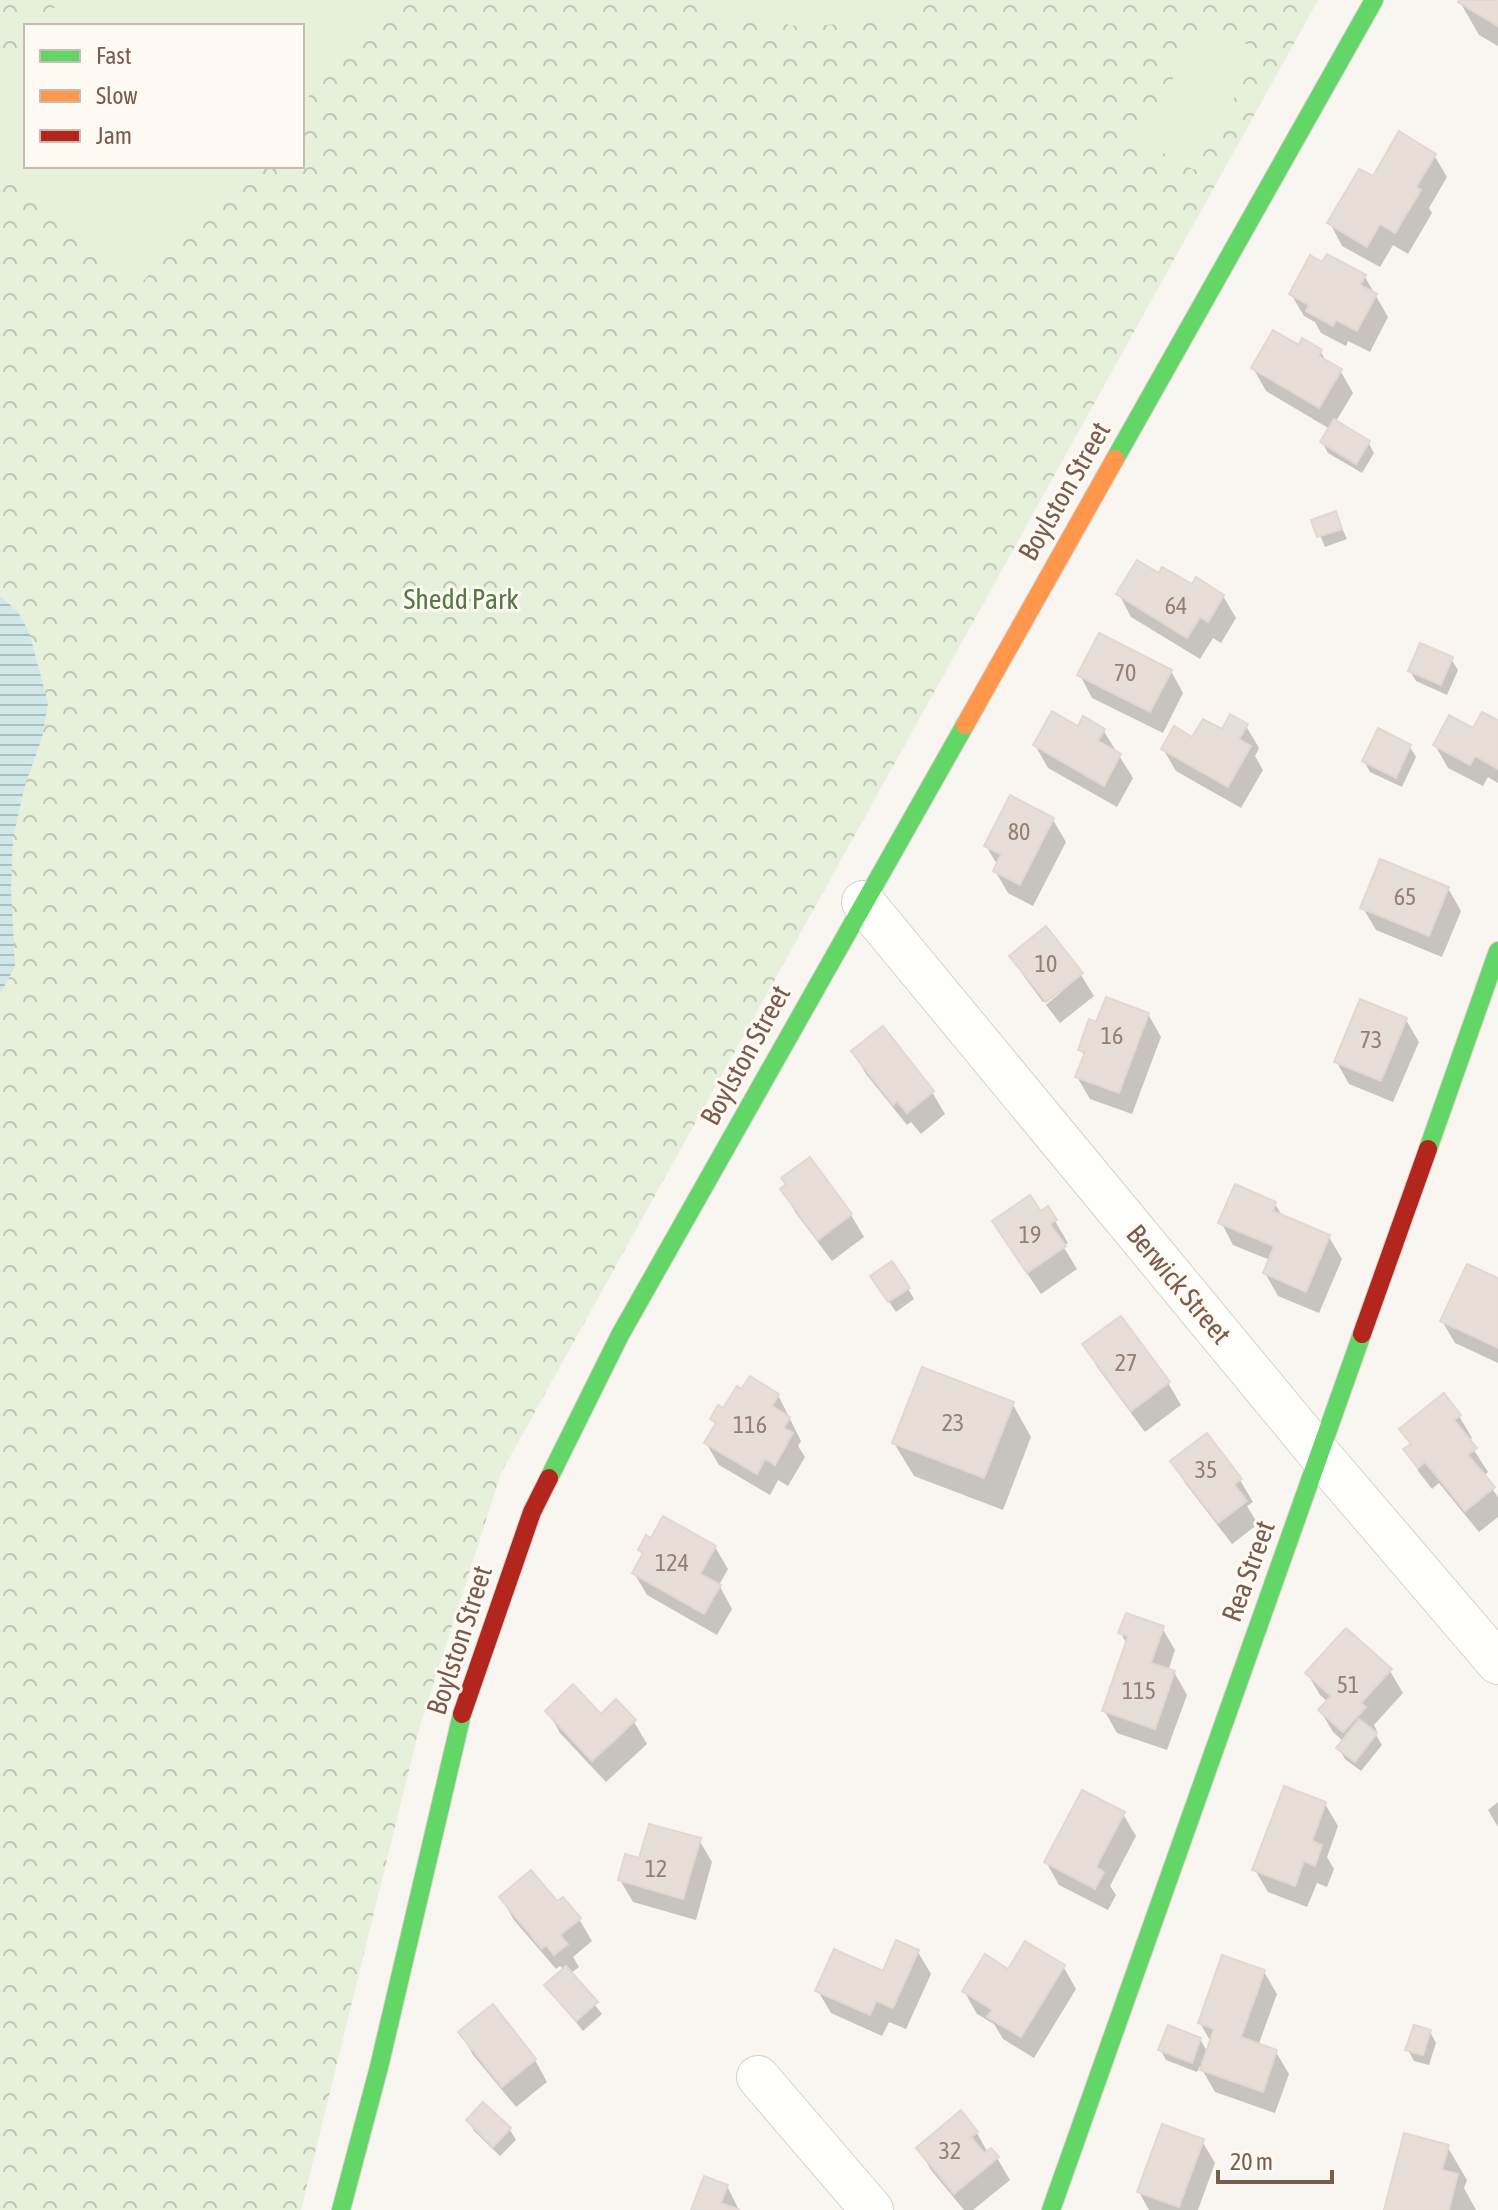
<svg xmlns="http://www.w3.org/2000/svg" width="1498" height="2210" font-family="'Asap Condensed',sans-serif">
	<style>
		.park { fill: url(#park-crowns); fill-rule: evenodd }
		.pitch { fill: #e7f0db }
		.water { fill: url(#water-rules) }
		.shadow { fill: #0003 }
		.building { fill: #e6ded7; stroke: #e2d8d2; stroke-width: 2 }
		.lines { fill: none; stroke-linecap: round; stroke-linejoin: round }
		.street-casing { stroke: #d7d1cb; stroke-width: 44 }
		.fast-casing { stroke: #d9d2cb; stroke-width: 20 }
		.slow-casing { stroke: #d9d2cb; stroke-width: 20 }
		.jam-casing { stroke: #d9d2cb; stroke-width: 20 }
		.street { stroke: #fefefd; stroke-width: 42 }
		.fast { stroke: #63d668; stroke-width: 18 }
		.slow { stroke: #ff974d; stroke-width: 18 }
		.jam { stroke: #b3261e; stroke-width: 18 }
		.labels { text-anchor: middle; stroke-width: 6; stroke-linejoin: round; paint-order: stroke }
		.number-label { font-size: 24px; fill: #977e72 }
		.street-label { font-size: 28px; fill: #7a5c4d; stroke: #fffaf3 }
		.park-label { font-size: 28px; fill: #537a41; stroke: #fffaf3 }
	</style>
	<defs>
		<pattern id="park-crowns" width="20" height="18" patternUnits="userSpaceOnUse" patternTransform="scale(2)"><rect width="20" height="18" fill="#e7f0db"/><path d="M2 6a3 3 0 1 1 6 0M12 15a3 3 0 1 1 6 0" fill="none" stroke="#c0c6b4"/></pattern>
		<pattern id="water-rules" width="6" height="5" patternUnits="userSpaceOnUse" patternTransform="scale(2)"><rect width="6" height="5" fill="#d0e8ea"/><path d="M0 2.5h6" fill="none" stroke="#aebfc0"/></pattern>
	</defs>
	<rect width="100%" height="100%" fill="#f9f5f0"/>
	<path class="park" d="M0,0h1318l-817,1473 -82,256 -118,481h-301zM26,26h276v140h-276z"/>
	<g class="pitch">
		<path d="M62,0h333l-93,104v-78h-265z"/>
		<path d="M684,0h255l-42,19 -95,8 -96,-17z"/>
		<path d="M1205,21l55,31 -66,118 -55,-31z"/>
		<path d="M26,38v128h221l-111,123 -136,-125v-98z"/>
	</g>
	<path class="water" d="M0,596l18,16 11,20 19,71 -6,35 -17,47 -12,53 -2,49 4,80 -15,27z"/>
	<g class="shadow">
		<path d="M1461,0h37v46l-19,-11 -19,-33z"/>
		<path d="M1434,155l13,22 -18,31 3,5 -24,41 -15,-9 -13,22 -38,-21 -12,-23 43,-44z"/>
		<path d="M1323,265l42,12 23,40 -18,35 -22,-11 -2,5 -25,-13 -6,-11 -11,-6 -13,-22z"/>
		<path d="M1299,348l22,4 6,11 13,7 13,23 -18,30 33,19 6,11 -12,20 -34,-20 -6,-11 8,-13 -64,-38 -13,-23z"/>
		<path d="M1335,513l12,26 -22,8 -11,-26z"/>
		<path d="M1160,576l63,20 13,22 -15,25 -8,-5 -13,21 -69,-42 -12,-23z"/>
		<path d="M1451,659l7,11 -11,25 -31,-14 -6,-10z"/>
		<path d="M1171,671l12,22 -20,40 -71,-35 -12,-23z"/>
		<path d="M1498,722v61l-10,-6 -5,9 -35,-18 -13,-23z"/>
		<path d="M1246,726l13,22 -4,8 8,14 -22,38 -65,-37 -13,-22z"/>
		<path d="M1079,729l24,1 30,48 -16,29 -69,-39 -13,-23z"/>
		<path d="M1410,747l6,10 -14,30 -32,-15 -6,-11z"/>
		<path d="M1053,820l13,22 -33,64 -25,-13 -13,-22 3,-5 -12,-20z"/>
		<path d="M1448,888l13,23 -19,46 -66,-27 -13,-22z"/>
		<path d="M1012,956l68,16 -37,30 -18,-24z"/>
		<path d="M1081,975l13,21 -34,27 -14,-18z"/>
		<path d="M1148,1014l13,23 -29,77 -42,-15 -13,-22 8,-20 -5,-8 17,-24z"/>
		<path d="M1406,1020l13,22 -26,60 -44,-18 -13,-23z"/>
		<path d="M853,1052l79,40 13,22 -24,20 -10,-12 -4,3 -41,-51z"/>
		<path d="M783,1190l68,25 13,22 -32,24 -37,-49z"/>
		<path d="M1275,1204l8,13 46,20 13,22 -23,54 -41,-17 -13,-23 5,-13 -37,-15 -12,-23z"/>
		<path d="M1041,1214l14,7 13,22 -5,3 14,23 -36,25 -34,-50z"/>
		<path d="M1498,1280v83l-43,-20 -13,-22z"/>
		<path d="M879,1287l29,2 6,10 -18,13z"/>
		<path d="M1085,1345l83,38 13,22 -36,27 -48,-65z"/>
		<path d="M778,1395l23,46 -3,5 7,11 -17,29 -10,-6 -8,15 -51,-30 -13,-22 10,-17 -4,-7 12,-8z"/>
		<path d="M1012,1403l19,34 -28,73 -89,-34 -20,-33z"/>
		<path d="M1459,1416l13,22 -4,3 20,31 -5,4 15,21v20l-19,15 -40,-49 -7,6 -13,-17 -13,-22 5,-4 -10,-17z"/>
		<path d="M1173,1461l67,19 13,22 -6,4 11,18 -26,20 -47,-61z"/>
		<path d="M652,1541l63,6 13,22 -9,16 13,24 -15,26 -70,-40 -13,-22 10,-17 -4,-6z"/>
		<path d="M1162,1628l13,22 -7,21 6,1 13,23 -20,55 -50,-17 -13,-23 23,-65 -6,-12z"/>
		<path d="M1390,1671l13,22 -29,32 3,6 -2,2 7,12 -21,26 -16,-12 -6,-10 5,-7 -11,-10 -13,-22 8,-8 -8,-7 -13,-22z"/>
		<path d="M548,1711l86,11 13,22 -41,38 -46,-49z"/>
		<path d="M1498,1802v25l-10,-17z"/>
		<path d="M1325,1804l13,22 -11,31 7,12 -7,18 -10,-4 -10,24 -39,-15 -13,-22z"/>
		<path d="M1123,1814l13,22 -26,50 6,9 -8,15 -49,-25 -13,-23z"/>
		<path d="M699,1840l13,22 -16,58 -63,-18 -13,-22 21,-20z"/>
		<path d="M501,1898l56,6 22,15 13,22 -19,16 6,10 -9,7 32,40 -19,17 -36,-45 17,-16 -4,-4 -4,3 -42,-49z"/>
		<path d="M918,1952l13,22 -25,55 -17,-7 -7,14 -51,-23 -13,-22 66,-17z"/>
		<path d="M1063,1966l13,23 -42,69 -31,-19 -9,-15 -17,-10 -13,-23 45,-20z"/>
		<path d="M1264,1972l13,22 -19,52 18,6 13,22 -14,39 -60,-21 -15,-26 -3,6 -31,-12 -6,-11 40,-10 8,14 3,-11 -11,-19z"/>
		<path d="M1430,2032l6,11 -7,22 -15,-4 -6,-11z"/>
		<path d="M461,2033l74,27 12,22 -31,25 -43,-52z"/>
		<path d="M468,2120l42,10 6,10 -16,16 -26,-25z"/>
		<path d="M977,2133l11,20 9,5 13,22 -37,30h-9l-33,-40 -13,-22z"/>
		<path d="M1202,2141l13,22 -17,47h-49l-10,-18z"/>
		<path d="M1447,2146l20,34 -3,8 12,22h-90z"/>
		<path d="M727,2186l12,24h-46z"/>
	</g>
	<g class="building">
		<path d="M1459,0h39v26l-40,-24z"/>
		<path d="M1399,131l37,23 -20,33 5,3 -26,43 -15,-9 -13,23 -40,-24 32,-54 14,7z"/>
		<path d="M1327,254l39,21 -6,10 17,9 -20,37 -21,-11 -3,6 -27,-15 3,-6 -20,-11 21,-39 12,7z"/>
		<path d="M1273,330l26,15 3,-7 20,12 -3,6 23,13 -23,39 -68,-40z"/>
		<path d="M1334,419l36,22 -14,23 -36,-22z"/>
		<path d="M1336,511l6,18 -25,8 -6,-17z"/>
		<path d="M1137,560l22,13 3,-6 30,17 4,-7 28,18 -16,27 -8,-5 -13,21 -71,-44z"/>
		<path d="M1099,633l73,37 -22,42 -73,-37z"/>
		<path d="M1420,643l33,14 -12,28 -33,-14z"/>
		<path d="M1052,711l26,15 5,-10 22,13 -7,12 23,13 -17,32 -71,-41z"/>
		<path d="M1482,712l16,8v49l-23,-13 -5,9 -37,-20 16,-30 24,13z"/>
		<path d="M1230,714l18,10 -9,15 12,7 -23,41 -67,-38 13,-23 18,11 11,-18 19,10z"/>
		<path d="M1378,728l33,17 -15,33 -34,-17z"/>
		<path d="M1010,795l44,23 -34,67 -27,-14 8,-17 -17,-8z"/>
		<path d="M1380,859l69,28 -20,49 -69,-28z"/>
		<path d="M1046,926l37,47 -37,29 -37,-46z"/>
		<path d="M1106,997l43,16 -30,80 -44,-16 10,-25 -7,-2 11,-31 7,3z"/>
		<path d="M1360,999l47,19 -26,63 -47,-19z"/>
		<path d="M883,1026l51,65 -27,22 -10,-12 -4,4 -42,-54z"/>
		<path d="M810,1157l42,57 -34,26 -38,-51 6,-5 -5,-6z"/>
		<path d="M1235,1184l41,18 -3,9 57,24 -24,57 -43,-19 11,-27 -56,-23z"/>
		<path d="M1030,1195l11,16 7,-5 9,14 -7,4 16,22 -39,27 -35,-52z"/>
		<path d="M892,1261l18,27 -22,14 -18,-26z"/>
		<path d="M1467,1264l31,14v70l-58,-27z"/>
		<path d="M1121,1316l49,66 -39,29 -49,-67z"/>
		<path d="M922,1367l92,35 -30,76 -92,-35z"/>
		<path d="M750,1376l29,18 -7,12 18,11 -6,11 9,5 -18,32 -10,-6 -8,15 -53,-31 12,-20 -6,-4 8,-14 5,3 14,-22 4,3z"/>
		<path d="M1444,1393l17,22 -7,5 23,28 -9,7 27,32 -30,24 -40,-49 -7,6 -15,-19 8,-5 -12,-15z"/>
		<path d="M1207,1433l35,46 -8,5 13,17 -29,22 -48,-62z"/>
		<path d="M663,1516l53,30 -16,28 21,11 -17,29 -72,-41 11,-20 -5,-3 8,-15 5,3z"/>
		<path d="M1126,1613l38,13 -13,37 24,8 -20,58 -53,-18 26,-75 -10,-3z"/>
		<path d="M1346,1628l46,41 -31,34 5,4 -23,25 -25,-22 13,-14 -26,-23z"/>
		<path d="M573,1684l28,30 15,-15 20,21 -44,41 -47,-50z"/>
		<path d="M1359,1719l18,14 -22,29 -19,-14z"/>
		<path d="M1284,1786l42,16 -14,39 10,4 -7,21 -11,-5 -9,25 -43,-16z"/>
		<path d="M1082,1790l43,22 -29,55 8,5 -9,17 -51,-27z"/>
		<path d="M649,1824l52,14 -18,61 -65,-19 7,-26 14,4z"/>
		<path d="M531,1870l26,31 6,-4 18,21 -21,17 8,9 -14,11 -8,-10 -4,4 -43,-52z"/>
		<path d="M896,1940l23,10 -26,58 -17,-7 -6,14 -55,-24 19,-42 49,22z"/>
		<path d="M1025,1941l40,24 -44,72 -34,-20 5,-7 -30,-19 23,-37 23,15z"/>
		<path d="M1222,1955l43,15 -24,67 36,13 -14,42 -63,-22 14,-41 -16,-6z"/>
		<path d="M566,1966l32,36 -22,19 -32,-36z"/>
		<path d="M493,2004l43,55 -34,28 -44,-55z"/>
		<path d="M1168,2025l33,13 -9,25 -34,-13z"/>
		<path d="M1414,2025l17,5 -8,25 -18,-5z"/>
		<path d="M483,2102l28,26 -18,19 -27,-27z"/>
		<path d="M961,2110l17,22 -7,5 13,16 7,-5 8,9 -45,37 -38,-46z"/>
		<path d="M1162,2124l42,15 -25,68 -42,-15z"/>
		<path d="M1404,2133l45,12 -7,25 16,4 -9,36h-65z"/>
		<path d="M704,2176l24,9 -7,18 19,7h-49z"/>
	</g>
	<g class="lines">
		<defs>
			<g id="street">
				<path d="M863,902l457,553 178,208"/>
				<path d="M758,2077l114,133"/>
			</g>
			<g id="fast">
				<path d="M1115,459l259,-459"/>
				<path d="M1428,1149l70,-198"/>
				<path d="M549,1478l71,-143 345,-610"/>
				<path d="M341,2210l38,-143 83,-353"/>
				<path d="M1051,2210l311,-876"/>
			</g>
			<path id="slow" d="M965,725l150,-266"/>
			<g id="jam">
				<path d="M1362,1334l66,-185"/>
				<path d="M462,1714l70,-202 17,-34"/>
			</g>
		</defs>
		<use href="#street" class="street-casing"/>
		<use href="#fast" class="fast-casing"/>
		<use href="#slow" class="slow-casing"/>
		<use href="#jam" class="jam-casing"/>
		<use href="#street" class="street"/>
		<use href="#fast" class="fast"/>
		<use href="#slow" class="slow"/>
		<use href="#jam" class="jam"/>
	</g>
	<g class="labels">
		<g class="number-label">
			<text x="1176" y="614">64</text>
			<text x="1125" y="681">70</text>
			<text x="1019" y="840">80</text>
			<text x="1405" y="905">65</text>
			<text x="1046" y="972">10</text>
			<text x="1112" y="1044">16</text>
			<text x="1371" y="1048">73</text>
			<text x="1030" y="1243">19</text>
			<text x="1126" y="1371">27</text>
			<text x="953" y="1431">23</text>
			<text x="750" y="1433">116</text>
			<text x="1206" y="1478">35</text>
			<text x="672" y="1571">124</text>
			<text x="1348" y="1693">51</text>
			<text x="1139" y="1699">115</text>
			<text x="656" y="1877">12</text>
			<text x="950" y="2159">32</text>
		</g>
		<g class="street-label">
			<text transform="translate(1064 491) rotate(-60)" y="10">Boylston Street</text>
			<text transform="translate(745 1055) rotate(-61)" y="10">Boylston Street</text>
			<text transform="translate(1179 1284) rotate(50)" y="10">Berwick Street</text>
			<text transform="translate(1248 1571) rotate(-70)" y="10">Rea Street</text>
			<text transform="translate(459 1640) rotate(-72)" y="10">Boylston Street</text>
		</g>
		<g class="park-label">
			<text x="461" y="609">Shedd Park</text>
		</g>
	</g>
	<rect x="24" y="24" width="280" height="144" fill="#fffaf3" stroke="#cabbb1" stroke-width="2"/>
	<rect x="40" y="50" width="40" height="12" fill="#63d668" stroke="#cabbb1" stroke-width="2"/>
	<text x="96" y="64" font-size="24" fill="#7a5c4d">Fast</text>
	<rect x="40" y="90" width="40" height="12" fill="#ff974d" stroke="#cabbb1" stroke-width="2"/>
	<text x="96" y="104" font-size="24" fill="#7a5c4d">Slow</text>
	<rect x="40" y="130" width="40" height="12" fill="#b3261e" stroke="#cabbb1" stroke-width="2"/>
	<text x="96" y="144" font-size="24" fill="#7a5c4d">Jam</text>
	<path d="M1218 2170v12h114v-12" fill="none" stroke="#7a5c4d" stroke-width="4"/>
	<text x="1230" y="2170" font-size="24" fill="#7a5c4d" stroke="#fffaf3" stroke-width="6" paint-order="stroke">20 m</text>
</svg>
